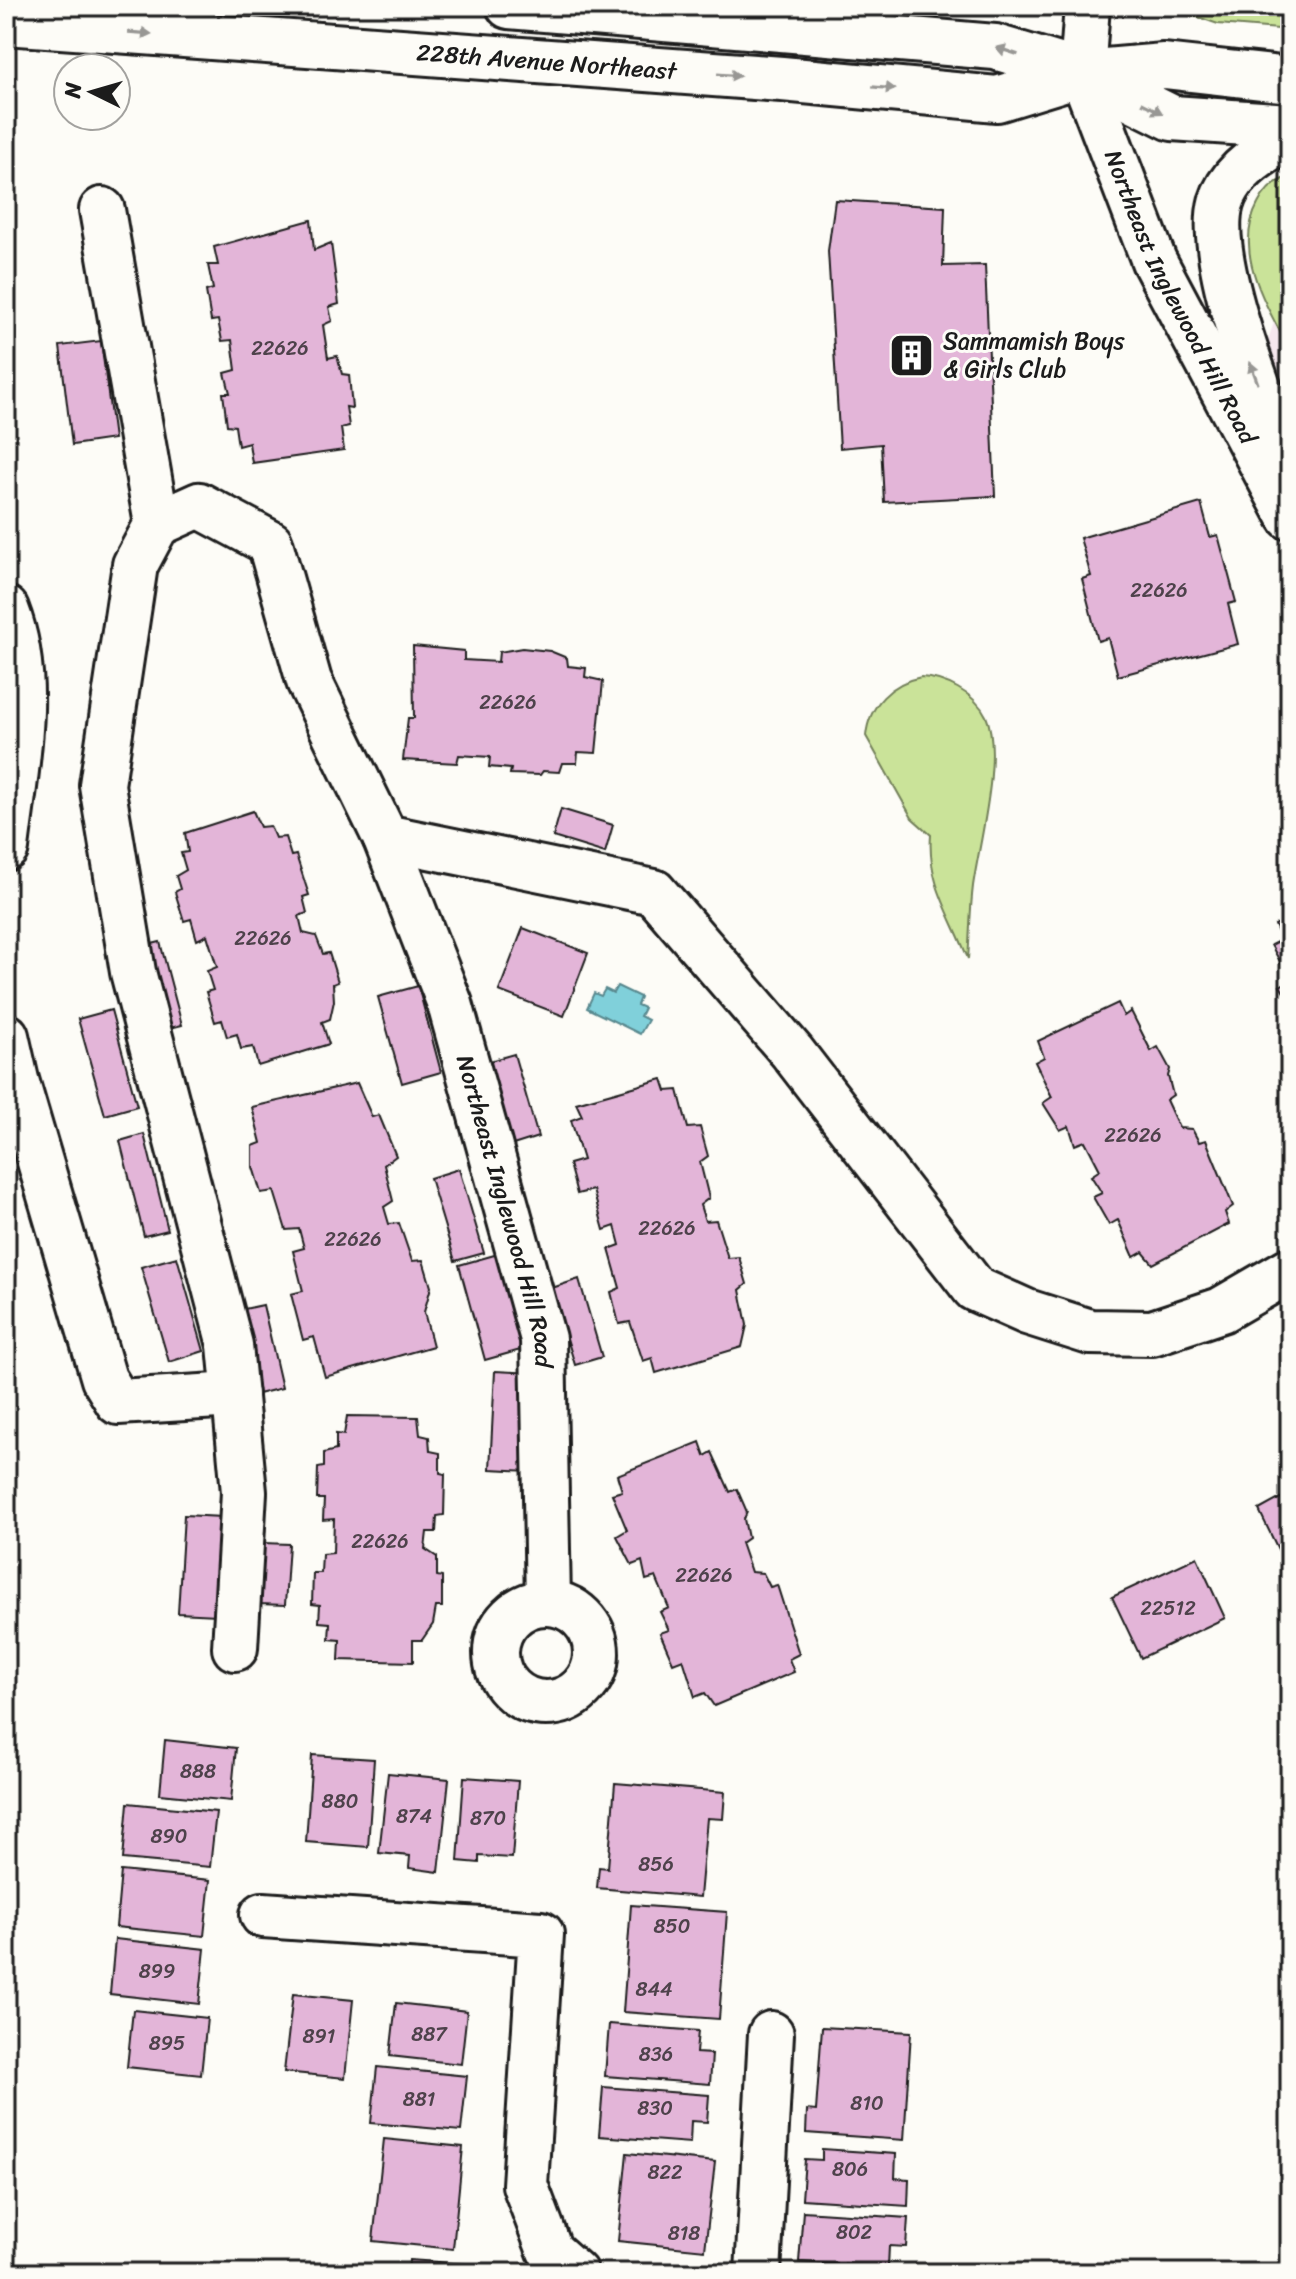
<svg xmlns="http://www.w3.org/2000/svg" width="1296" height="2279" font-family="Sriracha,sans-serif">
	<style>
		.built { fill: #f5e7ee }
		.green { fill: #cae399; stroke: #73805a; stroke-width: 2 }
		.water { fill: #80d0da; stroke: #58888e; stroke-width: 2 }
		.building { fill: #e3b5d8; stroke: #1c1c1c; stroke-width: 2 }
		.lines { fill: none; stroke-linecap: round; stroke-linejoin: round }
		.minor-casing { stroke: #1c1c1c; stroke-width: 50 }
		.major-casing { stroke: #1c1c1c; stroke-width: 50 }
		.minor { stroke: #fdfcf7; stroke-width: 44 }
		.major { stroke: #fdfcf7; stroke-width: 44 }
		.oneway { fill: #989794 }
		.labels { text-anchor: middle; stroke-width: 6; stroke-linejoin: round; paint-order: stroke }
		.number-label { font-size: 20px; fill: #4e424b }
		.street-label { font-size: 24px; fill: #1c1c1c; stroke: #fdfcf7 }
		.poi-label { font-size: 24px; fill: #1c1c1c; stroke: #fdfcf7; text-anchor: start }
	</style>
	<rect width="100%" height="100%" fill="#fdfcf7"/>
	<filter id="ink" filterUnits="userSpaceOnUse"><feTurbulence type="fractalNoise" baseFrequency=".0125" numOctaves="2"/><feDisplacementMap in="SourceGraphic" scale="16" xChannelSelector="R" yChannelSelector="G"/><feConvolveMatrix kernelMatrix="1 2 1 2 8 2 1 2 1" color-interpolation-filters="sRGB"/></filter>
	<g filter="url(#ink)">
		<path class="built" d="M1290,277v115l-25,-44z"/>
		<g class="green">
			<path d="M1166,6h124v24l-72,-6z"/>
			<path d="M1290,177v116l-3,3 3,54c-23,-43 -58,-98 -32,-146 7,-14 17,-24 32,-27z"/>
			<path d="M921,677c23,1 54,16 65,39 17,38 -7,128 -13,170 -3,24 -3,49 -5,73 -16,-43 -41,-75 -37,-124l-19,-17 -46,-82c3,-31 25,-53 55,-59z"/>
		</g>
		<path class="water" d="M617,986l23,11 -3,8 7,3 -4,8 8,4 -8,14 -53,-26 7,-15 7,3 4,-7 8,4z"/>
		<g class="building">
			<path d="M835,200l110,7 -2,59 42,-1 10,231 -111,6 -3,-58 -41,4 -12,-197z"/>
			<path d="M311,220l3,30 17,-7 8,61 -10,3 3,14 -9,4 5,33 9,-2 5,18 7,1 3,33 -6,-1 3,19 -8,2 3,22 -92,13 -3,-20 -11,3 -3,-20 -8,-1 -4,-32h7l-5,-20 11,-3 -4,-30 -10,1 -4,-21 -7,1 -5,-30 7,-2 -5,-24h10l-4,-18z"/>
			<path d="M101,341l13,98 -42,6 -12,-99z"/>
			<path d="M1201,503l9,34 8,-2 18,67 -8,2 10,40 -120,32 -10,-38 -10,3 -16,-62 9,-3 -11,-38z"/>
			<path d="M413,646l51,5v9l34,2 1,-10 23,-4 28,3 17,7 1,8 18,2 -1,9 18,4 -7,72 -18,-1 -1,11h-15l-3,9 -16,-1 -3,4 -30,-1 1,-5 -22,-2 1,-10 -31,-2 -2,8 -54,-3 5,-42h6z"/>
			<path d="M561,809l52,16 -8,28 -52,-16z"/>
			<path d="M253,811l7,16 10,-1 5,12 10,-1 6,19 5,-1 13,40 -6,2 4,16 -8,3 4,17 13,3 7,18 6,-1 9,29 -5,2 1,17 -4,18 -8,3 7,22 -71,22 -5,-19 -12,2 -4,-15 -10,3 -5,-17 -7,2 -9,-30 7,-2 -6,-19 10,-4 -10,-32 -10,5 -6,-21 -7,2 -9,-29 5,-3 -4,-13 10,-6 -5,-17 7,-1 -3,-19z"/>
			<path d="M1290,917v85l-10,-16 10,-6 -19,-35 10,-5 -6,-15z"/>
			<path d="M523,928l65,25 -24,63 -65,-25z"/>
			<path d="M160,942l22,83 -28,7 -22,-83z"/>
			<path d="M418,986l23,86 -39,11 -24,-86z"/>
			<path d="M1118,1003l6,13 7,-5 20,40 7,-4 12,22 -2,7 5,19 -7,5 13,28 13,1 7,13 7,-2 27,66 -8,6 4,12 -76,40 -10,-12 -9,5 -16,-37 -9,5 -16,-28 9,-4 -11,-17 9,-6 -15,-29 -10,4 -6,-19 -9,4 -17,-27 9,-6 -17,-35 9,-5 -6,-16z"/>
			<path d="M111,1010l26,96 -32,9 -27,-96z"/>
			<path d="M514,1054l24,83 -28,9 -24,-84z"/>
			<path d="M662,1079l4,12 12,-1 10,38 12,-1 8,29 -8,6 9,36 -9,7 5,16 11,-1 12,38 11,-1 8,27 -7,6 7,35 -5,22 -86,26 -4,-15 -9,3 -13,-39 -11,2 -8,-32 9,-4 -11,-39 11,-4 -5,-19 -11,4 -11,-40 -16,4 -8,-30 14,-4 -12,-40 11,-4 -6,-13z"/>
			<path d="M357,1083l15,34 7,-2 17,41 -12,9 9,36 -9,6 5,17 10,-1 13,38 11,-1 8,27 -7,25 9,34 -108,31 -11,-40 -11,3 -12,-46 12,-3 -10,-40 11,-3 -5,-19 -13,1 -12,-39 -13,2 -8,-26v-21l8,-3 -9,-36z"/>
			<path d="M144,1134l24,96 -24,6 -24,-95z"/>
			<path d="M459,1169l25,84 -29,8 -25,-83z"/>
			<path d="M498,1254l26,95 -39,11 -26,-95z"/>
			<path d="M177,1257l27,94 -35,11 -28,-95z"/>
			<path d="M579,1279l23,78 -27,8 -23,-77z"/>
			<path d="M263,1305l19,83 -28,7 -19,-84z"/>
			<path d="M495,1371l40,2 -5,98 -40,-2z"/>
			<path d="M347,1416l71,1 2,18 9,2 1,14 10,2v20l5,1 -1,41 -7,1 -1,16h-9l-2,17 12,8v19l5,1v30h-6l-3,17 -11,16h-9v22l-74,-2 1,-20 -11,-1 1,-16 -11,-1 1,-17 -8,-1 1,-31h8l1,-19 11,-1 1,-34 -11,1 1,-21h-7l1,-31 6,-1v-14l12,-3v-16l8,1z"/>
			<path d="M700,1442l5,14 7,-4 18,40 7,-3 10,23 -3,7 4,19 -7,5 10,29 12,1 7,14 7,-2 22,69 -10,5 5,13 -80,34 -9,-13 -10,4 -12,-38 -10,4 -13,-30 9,-3 -9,-18 9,-4 -13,-31 -10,3 -4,-19 -10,4 -15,-29 10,-6 -15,-36 10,-3 -5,-16z"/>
			<path d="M1290,1493v81l-31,-64z"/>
			<path d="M184,1515l38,2 -5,98 -39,-2z"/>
			<path d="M263,1543l26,1 -4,61 -26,-1z"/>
			<path d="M1197,1557l28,61 -84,40 -29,-61z"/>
			<path d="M165,1740l71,8 -5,53 -71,-7z"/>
			<path d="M312,1755l62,4 -6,88 -62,-5z"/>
			<path d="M388,1773l61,6 -10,93 -30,-4 1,-12 -31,-3z"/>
			<path d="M464,1777l54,4 -6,77 -33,-2v7l-21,-2z"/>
			<path d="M615,1783l110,9 -2,27 -16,-1 -7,79 -103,-9 2,-21 9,1z"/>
			<path d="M128,1803l88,9 -6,55 -87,-8z"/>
			<path d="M121,1871l89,9 -6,56 -88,-9z"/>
			<path d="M631,1905l96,7 -8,107 -96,-7z"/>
			<path d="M115,1939l90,10 -6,55 -89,-10z"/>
			<path d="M293,1994l60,6 -8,78 -61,-6z"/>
			<path d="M396,2003l71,8 -6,53 -71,-8z"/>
			<path d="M133,2010l74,8 -6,57 -74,-8z"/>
			<path d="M609,2024l89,7 -2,22 16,1 -2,30 -105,-8z"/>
			<path d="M822,2027l89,5 -7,108 -98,-7 1,-23 9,1z"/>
			<path d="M377,2067l90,9 -6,55 -90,-8z"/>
			<path d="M603,2087l106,8 -2,27 -16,-1 -1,22 -91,-7z"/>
			<path d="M384,2139l79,8 -10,102 -80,-8z"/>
			<path d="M822,2149l74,5 -1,24 14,1 -1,27 -106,-7 3,-40 17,1z"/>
			<path d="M627,2153l88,9 -10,88 -87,-9z"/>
			<path d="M803,2211l105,7 -2,29 -17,-1 -1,21 -89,-5z"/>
			<path d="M409,2260l71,5 -1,8h-71z"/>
		</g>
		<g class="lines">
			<defs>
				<g id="minor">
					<path id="s1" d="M1087,6l-5,67 72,188 136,256"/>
					<path d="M102,210l55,314"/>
					<path d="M6,609c29,74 9,162 0,239"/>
					<path id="s2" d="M385,837l65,167 93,335 5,263"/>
					<path d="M6,1036l10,44 88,299 14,23 117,-7"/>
					<circle cx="546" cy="1653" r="50"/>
					<path d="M235,1648l9,-156 -14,-147 -97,-373 -31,-187 33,-220 22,-41 42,-19 71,38 39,138 76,156 269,55 138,160 183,237 52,23 63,20 62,1 69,-23 69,-40"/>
					<path d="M263,1915l278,19 -16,251 25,66 25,22"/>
					<path d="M758,2273l13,-239"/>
				</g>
				<g id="major">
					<path d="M509,6l486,41 87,26 90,45 118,8"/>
					<path id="s3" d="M6,22l776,57 215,20 85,-26 82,-7 126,14"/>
					<path d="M1290,138c-27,13 -60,34 -69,65 -16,59 47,210 69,269"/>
				</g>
			</defs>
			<use href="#minor" class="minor-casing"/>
			<use href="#major" class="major-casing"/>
			<use href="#minor" class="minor"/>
			<use href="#major" class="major"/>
		</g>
		<defs><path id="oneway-solid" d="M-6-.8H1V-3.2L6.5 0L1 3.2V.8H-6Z" transform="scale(2)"/></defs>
		<g class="oneway">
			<use href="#oneway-solid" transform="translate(140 33) rotate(4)"/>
			<use href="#oneway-solid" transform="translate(1007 51) rotate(-162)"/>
			<use href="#oneway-solid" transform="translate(729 75) rotate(4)"/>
			<use href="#oneway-solid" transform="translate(884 88) rotate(5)"/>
			<use href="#oneway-solid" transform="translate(1152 108) rotate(27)"/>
			<use href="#oneway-solid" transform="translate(1254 373) rotate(-110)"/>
		</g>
	</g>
	<defs>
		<symbol id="building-square" viewBox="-11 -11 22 22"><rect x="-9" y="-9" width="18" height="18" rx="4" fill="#1c1c1c" stroke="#fdfcf7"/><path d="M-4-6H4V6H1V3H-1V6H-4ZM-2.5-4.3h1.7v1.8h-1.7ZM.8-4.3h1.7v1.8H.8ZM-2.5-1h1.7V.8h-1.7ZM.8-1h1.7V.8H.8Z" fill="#fff"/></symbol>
	</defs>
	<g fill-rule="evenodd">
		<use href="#building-square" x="886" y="330" width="51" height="51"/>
	</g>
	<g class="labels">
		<g class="number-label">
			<text x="280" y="355">22626</text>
			<text x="1159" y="597">22626</text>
			<text x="508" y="709">22626</text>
			<text x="263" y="945">22626</text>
			<text x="1133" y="1142">22626</text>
			<text x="667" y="1235">22626</text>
			<text x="353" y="1246">22626</text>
			<text x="380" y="1548">22626</text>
			<text x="704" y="1582">22626</text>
			<text x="1168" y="1615">22512</text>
			<text x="198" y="1778">888</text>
			<text x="340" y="1808">880</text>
			<text x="414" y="1823">874</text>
			<text x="488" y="1825">870</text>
			<text x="169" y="1843">890</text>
			<text x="656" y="1871">856</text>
			<text x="672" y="1933">850</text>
			<text x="157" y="1978">899</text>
			<text x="654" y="1996">844</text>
			<text x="429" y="2041">887</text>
			<text x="319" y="2043">891</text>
			<text x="167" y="2050">895</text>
			<text x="656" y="2061">836</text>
			<text x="419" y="2106">881</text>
			<text x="867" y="2110">810</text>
			<text x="655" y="2115">830</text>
			<text x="850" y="2176">806</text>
			<text x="665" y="2179">822</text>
			<text x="854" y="2239">802</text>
			<text x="684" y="2240">818</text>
		</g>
		<g class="street-label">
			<text dy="8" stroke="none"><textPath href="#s3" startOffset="542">228th Avenue Northeast</textPath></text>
			<text dy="8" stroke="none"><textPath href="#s1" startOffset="312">Northeast Inglewood Hill Road</textPath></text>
			<text dy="8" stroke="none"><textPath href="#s2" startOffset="394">Northeast Inglewood Hill Road</textPath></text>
		</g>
		<g class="poi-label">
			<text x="943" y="349">Sammamish Boys<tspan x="943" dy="28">&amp; Girls Club</tspan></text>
		</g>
	</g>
	<rect width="1296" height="2279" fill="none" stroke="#fdfcf7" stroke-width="32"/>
	<rect x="16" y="16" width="1264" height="2247" fill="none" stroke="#1c1c1c" stroke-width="3" filter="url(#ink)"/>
	<g transform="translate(92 92) rotate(275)"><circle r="38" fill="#fdfcf7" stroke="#a3a29f" stroke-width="2"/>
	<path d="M0-6L14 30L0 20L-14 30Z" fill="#1c1c1c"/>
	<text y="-12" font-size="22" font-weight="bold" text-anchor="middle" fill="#1c1c1c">N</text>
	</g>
</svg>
